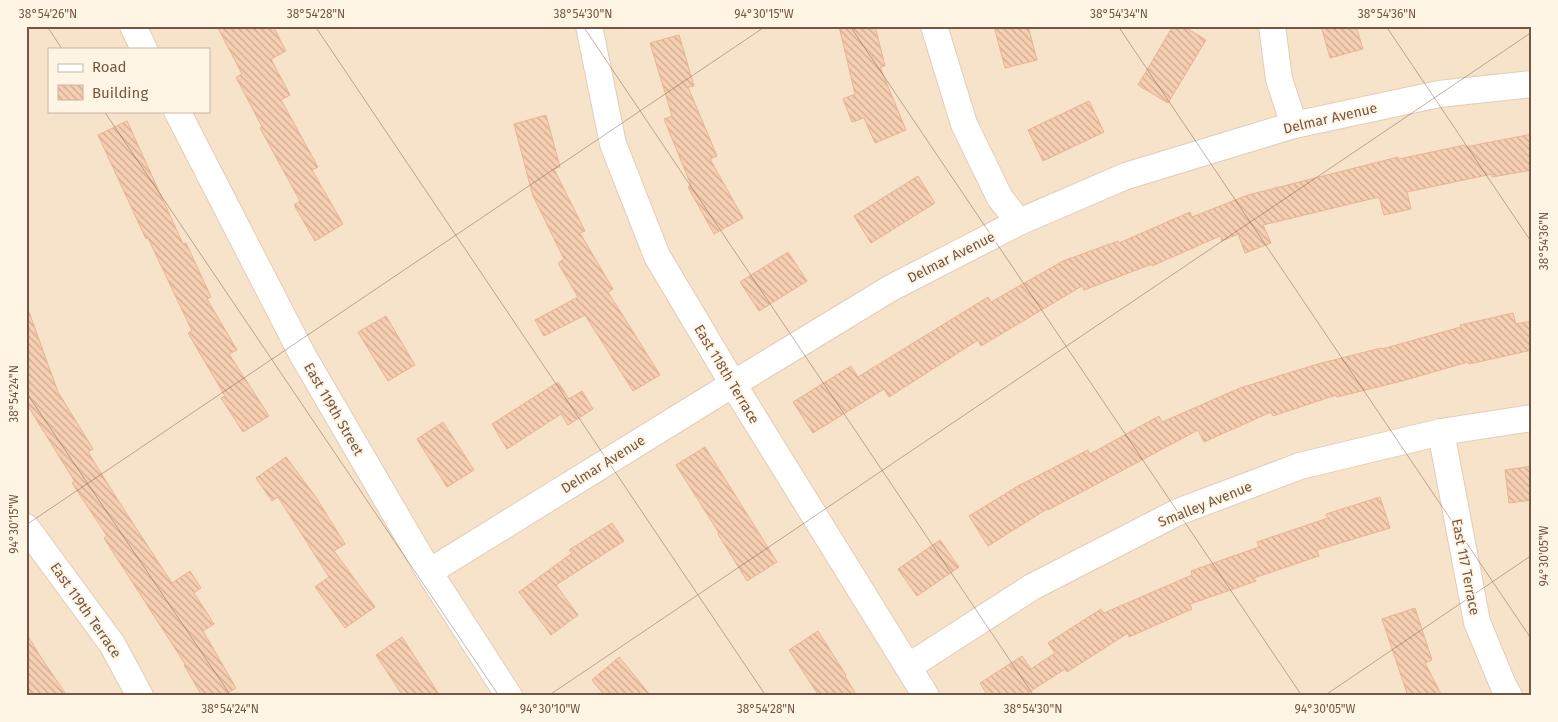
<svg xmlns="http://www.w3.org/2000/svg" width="1558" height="722" font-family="'Fira Sans',sans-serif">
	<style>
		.residential { fill: #f6e3ca; fill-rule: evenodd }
		.building { fill: url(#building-back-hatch); stroke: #eab490 }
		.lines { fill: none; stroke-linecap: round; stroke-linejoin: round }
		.minor-casing { stroke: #e2cdb8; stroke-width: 28 }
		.minor { stroke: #fff; stroke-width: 26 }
		.ticks { fill: none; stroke: #755643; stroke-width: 1; stroke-opacity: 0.45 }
		.labels { text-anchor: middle; stroke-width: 4; stroke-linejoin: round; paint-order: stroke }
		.street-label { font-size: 14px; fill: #755643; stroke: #fff5e4 }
		.neatline { fill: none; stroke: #755643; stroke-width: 2 }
		.ticks-label { font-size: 12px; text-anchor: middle; fill: #755643 }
	</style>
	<defs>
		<pattern id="building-back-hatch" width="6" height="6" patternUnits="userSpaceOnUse" patternTransform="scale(1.25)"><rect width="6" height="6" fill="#f6ceb1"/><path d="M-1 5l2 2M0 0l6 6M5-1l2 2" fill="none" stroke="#ccaa92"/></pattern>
	</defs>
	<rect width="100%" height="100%" fill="#fef1dc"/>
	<path class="residential" d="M26,26h1506v670h-1506zM49,49h160v62h-160z"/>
	<g class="building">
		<path d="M217,26h56l13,25 -15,8 19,36 -9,5 37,67 -6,3 31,54 -28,17 -21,-36 6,-4 -40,-73 2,-1 -26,-50 6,-3z"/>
		<path d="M839,26h36l10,40 -5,1 26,63 -31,13 -11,-25 -12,4 -9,-23 12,-5z"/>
		<path d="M994,26h34l9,34 -32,8z"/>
		<path d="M1173,26h10l23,14 -38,63 -30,-18z"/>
		<path d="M1321,26h35l7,23 -33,9z"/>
		<path d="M679,35l15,51 -6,1 29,69 -7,3 33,59 -29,16 -26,-47 3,-2 -27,-66 8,-3 -22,-73z"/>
		<path d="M1089,101l15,31 -61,29 -15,-31z"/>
		<path d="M546,115l14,52 -6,2 31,62 -5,2 33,56 -5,3 52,83 -27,16 -48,-76 -41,21 -9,-16 43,-23 -20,-34 6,-4 -31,-63 -19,-72z"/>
		<path d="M127,121l56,123 3,-1 25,54 -4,2 30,51 -8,4 40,62 -26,16 -22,-34 4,-2 -37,-63 4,-2 -44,-93 -2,1 -48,-104z"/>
		<path d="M1532,134v36l-40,7v-3l-85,18 4,17 -27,6 -5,-18 -116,28 8,18 -26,10 -7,-19 -16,7 -2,-5 -68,30v-2l-68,26 -2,-4 -101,60 -3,-6 -89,57 -5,-8 -71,44 -20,-31 58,-36 7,11 130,-80 3,5 72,-41 55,-20 1,2 71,-31 2,5 56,-22 150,-38 1,2 66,-14v2z"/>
		<path d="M918,176l17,27 -64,40 -17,-27z"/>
		<path d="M788,252l19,29 -48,30 -19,-29z"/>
		<path d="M29,312l29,80 35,57 -5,3 33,53 51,78 18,-12 11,17 -7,5 20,31 -11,7 33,57 -14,8h-20l-18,-31 1,-1 -81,-126 3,-2 -35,-53 3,-1 -47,-76 -2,-6v-87z"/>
		<path d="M1513,313l3,11 16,-3v29l-63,14 -1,-2 -66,19 -65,16 -1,-2 -63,21 -2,-4 -67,30 -6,-12 -150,80 -1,-1 -59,37 -19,-30 49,-30 70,-36 2,4 69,-38 3,6 78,-34 78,-24 63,-16 1,1 79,-22 -1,-2z"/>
		<path d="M386,316l29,49 -27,16 -30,-49z"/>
		<path d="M558,382l11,17 13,-8 11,18 -25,16 -7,-11 -54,35 -15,-25z"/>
		<path d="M443,422l31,48 -27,17 -30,-48z"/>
		<path d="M705,447l72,115 -30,19 -29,-47 1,-1 -43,-68z"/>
		<path d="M286,457l29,39 30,48 -11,7 41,56 -30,21 -30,-41 14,-10 -51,-80 -6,4 -16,-23z"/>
		<path d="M1532,466v34l-23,3 -4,-33z"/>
		<path d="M1380,497l10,31 -73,22 2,6 -65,22 2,3 -66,23 2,5 -63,28 -1,-4 -61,39 -2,-3 -42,27h-35l-8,-13 42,-27 9,13 24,-16 -7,-10 53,-34 3,4 88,-38 -1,-4 68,-24 -2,-5 71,-24 -2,-4z"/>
		<path d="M612,523l12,18 -68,44 22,30 -27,20 -32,-43 53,-39 -3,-3z"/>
		<path d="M940,540l19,27 -42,29 -19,-27z"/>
		<path d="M1415,608l17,52 -7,3 17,33h-34l-26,-77z"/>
		<path d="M818,631l28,44 -1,1 12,20h-38l-30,-46z"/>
		<path d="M26,633l16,26 25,37h-41z"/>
		<path d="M402,637l38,59h-37l-27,-41z"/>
		<path d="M619,657l32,39h-46l-13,-16z"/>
	</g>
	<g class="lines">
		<defs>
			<g id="minor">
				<path d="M133,26l11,23"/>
				<path d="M589,26l24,118 44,112 76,128 193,312"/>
				<path d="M934,26l30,98 36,74 19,24"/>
				<path d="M1272,26l7,53 15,46"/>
				<path d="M177,111l125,243 127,218 80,124"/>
				<path d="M1441,432l36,190 26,63 6,11"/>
				<path d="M26,527l86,117 28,52"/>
				<path d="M429,572l304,-188 158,-96 128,-66 107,-46 168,-51 145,-31 93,-10"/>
				<path d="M908,667l124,-80 146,-75 122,-46 141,-34 91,-14"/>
			</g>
		</defs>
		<use href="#minor" class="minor-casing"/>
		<use href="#minor" class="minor"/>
	</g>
	<path class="ticks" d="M47,26l15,23M315,26l451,670M583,26l451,670M850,26l452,670M1118,26l414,614M1386,26l146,217M104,111l395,585M26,392l205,304M26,525l740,-499M548,696l984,-664M1324,696l208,-141"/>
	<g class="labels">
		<g class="street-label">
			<text transform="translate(1330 118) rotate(-13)" y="5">Delmar Avenue</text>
			<text transform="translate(951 257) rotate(-27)" y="5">Delmar Avenue</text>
			<text transform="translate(727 374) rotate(59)" y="5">East 118th Terrace</text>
			<text transform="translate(334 409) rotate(60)" y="5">East 119th Street</text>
			<text transform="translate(603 464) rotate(-32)" y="5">Delmar Avenue</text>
			<text transform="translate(1205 504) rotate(-22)" y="5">Smalley Avenue</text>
			<text transform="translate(1466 567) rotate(79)" y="5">East 117 Terrace</text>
			<text transform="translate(86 610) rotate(55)" y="5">East 119th Terrace</text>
		</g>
	</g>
	<rect width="1558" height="722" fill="none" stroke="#fff5e4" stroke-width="55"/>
	<rect x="48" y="48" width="162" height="65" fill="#fff5e4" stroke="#c8b5a4"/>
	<rect x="58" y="64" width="25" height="8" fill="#ffffff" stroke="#c8b5a4"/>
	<text x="92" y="72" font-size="15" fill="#755643">Road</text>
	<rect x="58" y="85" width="25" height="15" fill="url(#building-back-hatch)" stroke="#c8b5a4"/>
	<text x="92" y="98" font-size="15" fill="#755643">Building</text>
	<rect x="28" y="28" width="1502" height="666" class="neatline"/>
	<g class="ticks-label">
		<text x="48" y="18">38°54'26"N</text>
		<text x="316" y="18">38°54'28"N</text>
		<text x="583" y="18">38°54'30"N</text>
		<text x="764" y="18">94°30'15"W</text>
		<text x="1119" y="18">38°54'34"N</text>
		<text x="1387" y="18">38°54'36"N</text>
		<text transform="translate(1544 241) rotate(-90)" y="4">38°54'36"N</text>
		<text transform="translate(14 394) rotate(-90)" y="4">38°54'24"N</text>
		<text transform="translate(14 524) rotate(-90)" y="4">94°30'15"W</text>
		<text transform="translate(1544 556) rotate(-90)" y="4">94°30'05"W</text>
		<text x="230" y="713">38°54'24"N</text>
		<text x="550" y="713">94°30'10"W</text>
		<text x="766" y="713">38°54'28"N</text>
		<text x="1033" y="713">38°54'30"N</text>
		<text x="1325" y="713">94°30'05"W</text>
	</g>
</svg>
